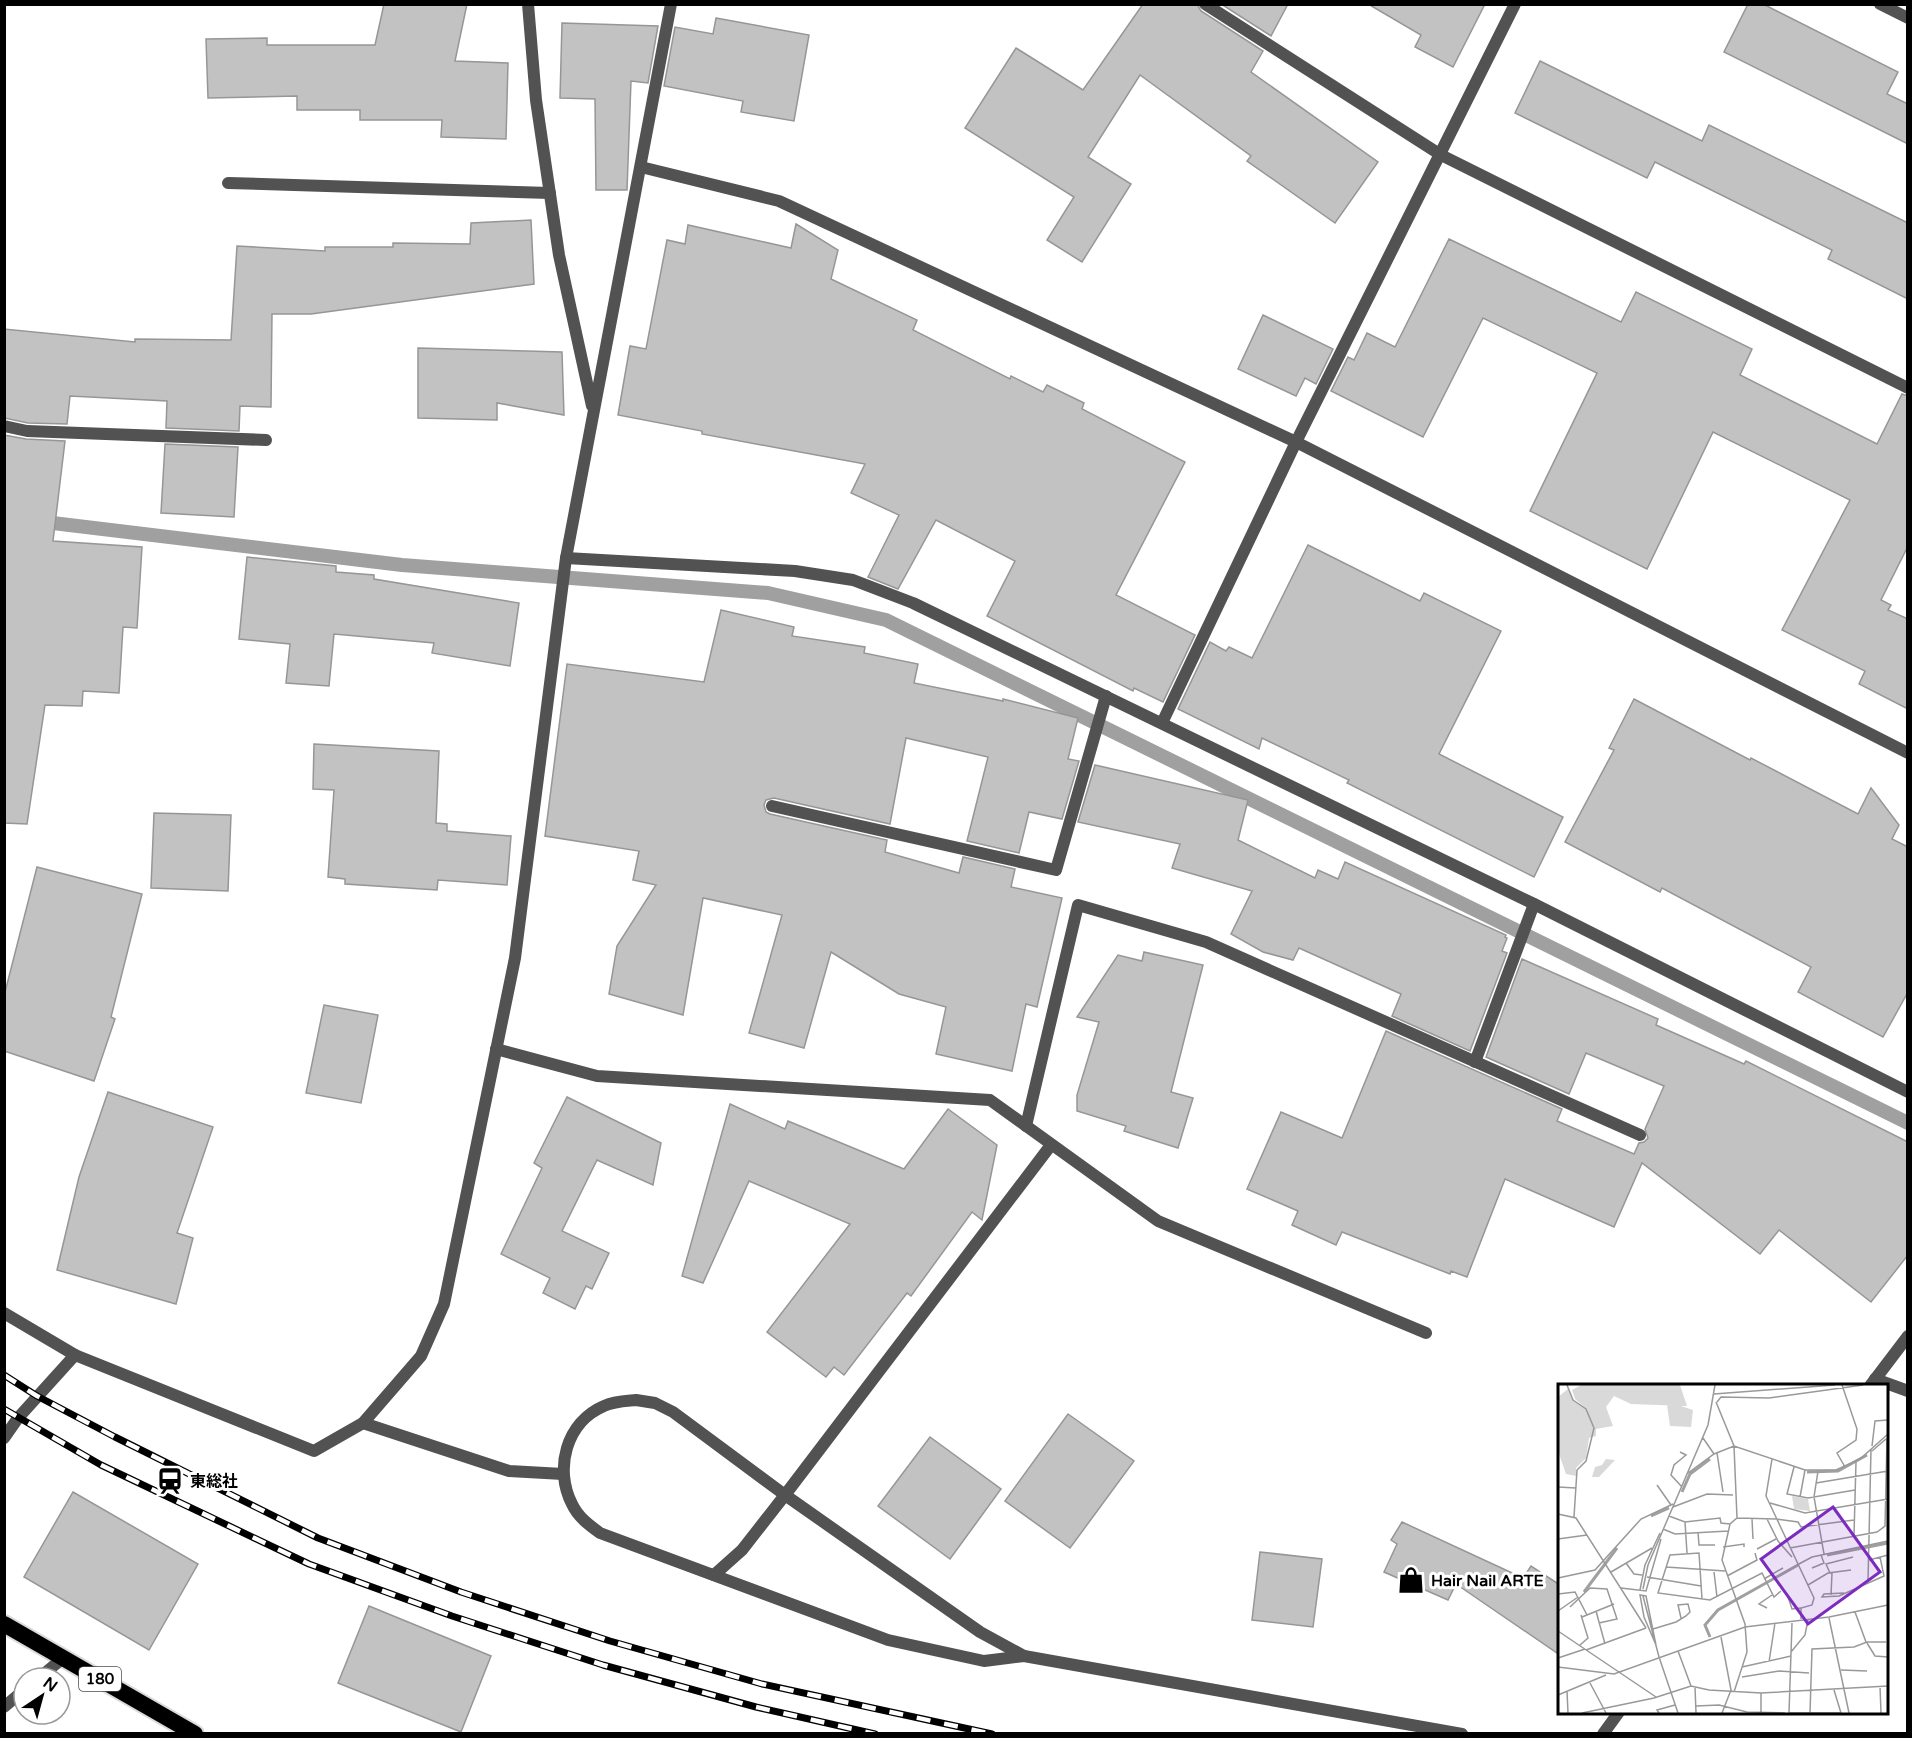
<svg xmlns="http://www.w3.org/2000/svg" width="1912" height="1738" font-family="'Varela Round','Noto Sans JP',sans-serif">
	<style>
		.lines { fill: none; stroke-linecap: round; stroke-linejoin: round }
		.stream { stroke: #a0a0a0; stroke-width: 14 }
		.building { fill: #c2c2c2; stroke: #969696; stroke-width: 1.5 }
		.trunk-casing { stroke: #dbdbdb; stroke-width: 20 }
		.minor { stroke: #525252; stroke-width: 12 }
		.tertiary { stroke: #525252; stroke-width: 12 }
		.trunk { stroke: #000; stroke-width: 16 }
		.rail-casing { stroke: #000; stroke-width: 7 }
		.rail { stroke: #fff; stroke-width: 4.5; stroke-dasharray: 14; stroke-linecap: butt }
		.labels { text-anchor: middle; stroke-width: 6; stroke-linejoin: round; paint-order: stroke }
		.shield { fill: #fff; stroke: #4c4c4c; stroke-width: 1.5 }
		.shield-label { font-size: 15px; font-weight: bold; fill: #000 }
		.poi-label { font-size: 16px; font-weight: bold; fill: #000; stroke: #fff; text-anchor: start }
		.inset-river { fill: none; stroke: #a0a0a0; stroke-width: 3 }
		.inset-road { fill: none; stroke: #999; stroke-width: 1.5 }
		.view { fill: #7b2cbf; fill-opacity: 0.15; stroke: #7b2cbf; stroke-width: 3 }
		.inset-edge { fill: none; stroke: #000; stroke-width: 3 }
	</style>
	<rect width="100%" height="100%" fill="#fff"/>
	<g class="lines">
		<path class="stream" d="M36,521l366,44 366,28 118,27 1022,503"/>
	</g>
	<g class="building">
		<path d="M384,4h83l-12,57 53,2 -2,76 -65,-2 1,-17h-82v-10h-63v-14l-89,2 -2,-59 61,-1v7h108z"/>
		<path d="M1143,4h54l4,7 62,40 -12,21 127,90 -43,61 -88,-62 4,-5 -111,-81 -52,82 43,27 -49,78 -35,-22 27,-43 -109,-69 51,-80 67,42z"/>
		<path d="M1221,4h67l-17,32z"/>
		<path d="M1368,4h117l-32,63 -38,-20 6,-12z"/>
		<path d="M1748,4h15l135,68 -11,22 21,10v40l-184,-92z"/>
		<path d="M716,18l93,17 -15,86 -53,-9 2,-11 -79,-15 11,-59 38,7z"/>
		<path d="M562,23l96,3 -10,57 -17,-2 -4,109h-31l-1,-91 -35,-1z"/>
		<path d="M1540,61l162,80 7,-16 199,98v76l-80,-40 4,-9 -177,-88 -8,16 -132,-65z"/>
		<path d="M531,220l3,64 -223,30h-39l-1,93 -31,-1 -1,25 -73,-3 1,-27 -97,-5 -3,28 -39,-1 -24,-5v-89l131,13v-3l96,1 6,-94 88,5v-4h68v-4l77,1 1,-21z"/>
		<path d="M796,224l42,26 -7,29 86,41 -4,10 97,49 1,-3 32,16 4,-7 37,18 -2,6 103,53 -69,133 79,40 -32,67 -29,-14 -1,3 -146,-75 28,-55 -79,-41 -38,69 -30,-12 31,-62 -48,-22 14,-29 -163,-30v-3l-84,-16 12,-69 16,3 21,-109 18,4 3,-19 103,23z"/>
		<path d="M1449,239l172,83 15,-30 116,57 -12,26 137,69 25,-50 6,2v150l-27,54 10,5 -3,5 20,9v90l-49,-25 6,-13 -83,-41 68,-130 -137,-68 -66,137 -117,-58 67,-138 -114,-55 -60,119 -92,-46 17,-34 6,3 13,-27 28,14z"/>
		<path d="M1263,315l70,34 -17,35 -11,-6 -9,18 -58,-27z"/>
		<path d="M418,348l144,4 2,63 -67,-12v17l-79,-2z"/>
		<path d="M4,435l22,4 39,2 -12,100 89,6 -5,81 -14,-1 -4,66 -36,-2 -1,15 -37,-1 -18,119 -23,-1z"/>
		<path d="M165,444l73,3 -4,70 -73,-4z"/>
		<path d="M1308,545l112,56 4,-8 77,38 -62,123 124,63 -29,60 -187,-94 2,-3 -87,-42 -3,11 -81,-40 32,-67 16,9 3,-4 23,11z"/>
		<path d="M247,557l89,9v6l38,3v4l145,24 -9,63 -78,-13 2,-10 -100,-9 -5,52 -43,-3 4,-39 -51,-5z"/>
		<path d="M721,610l73,17 -2,9 73,11 -1,6 54,11 -4,19 89,18v-2l75,19 -10,41 11,2 -17,58 -33,-7 -10,41 -52,-12 21,-84 -82,-19 -16,86 -116,-26 -8,2 -2,5 2,7 4,2 117,26 -2,12 74,21 4,-16 52,12 -4,18 51,11 -25,109 -11,-3 -14,67 -76,-17 10,-47 -47,-13 -68,-42 -27,96 -55,-15 33,-118 -79,-17 -20,117 -74,-21 8,-48 39,-61 -23,-5 6,-29 -94,-15 22,-172 137,18z"/>
		<path d="M1634,699l116,61 1,-2 107,56 13,-26 28,37 -7,14 16,8v145l-25,45 -85,-45 13,-25 -149,-79 -2,4 -95,-50 49,-92 -5,-2z"/>
		<path d="M314,744l125,7 -3,72 11,1v7l64,5 -4,49 -69,-5 -1,10 -92,-6v-5l-17,-2 6,-87 -21,-1z"/>
		<path d="M1095,765l153,35 -10,40 77,38 3,-8 20,9 7,-17 161,73 -1,2 2,1 -5,13 5,2 -37,98 -78,-35 9,-22 -102,-46 -6,12 -30,-8 -32,-18 21,-43 -80,-23 8,-24 -102,-22z"/>
		<path d="M154,813l77,2 -3,76 -77,-3z"/>
		<path d="M37,867l105,27 -31,123 4,2 -21,62 -90,-30v-55z"/>
		<path d="M1144,952l59,13 -32,127 22,6 -15,50 -54,-17 2,-5 -49,-15v-16l22,-73 -22,-5 41,-62 24,6z"/>
		<path d="M1522,959l136,60 -2,6 88,39 2,-3 162,81v113l-37,47 -92,-72 -19,24 -118,-91 -28,64 -109,-48 -38,98 -16,-6 -1,3 -108,-42 -6,13 -44,-20 6,-14 -51,-22 34,-77 61,26 44,-107 176,78 -5,12 77,33 5,-11 5,-1 4,-4 -3,-9 19,-43 -78,-33 -17,41 -83,-37z"/>
		<path d="M324,1005l54,10 -17,88 -55,-10z"/>
		<path d="M108,1092l105,35 -36,106 16,5 -17,66 -119,-34 22,-93z"/>
		<path d="M567,1097l94,46 -8,42 -56,-25 -35,71 47,22 -17,36 -6,-3 -11,23 -32,-16 7,-15 -49,-24 41,-86 -8,-5z"/>
		<path d="M730,1104l55,25 3,-8 116,48 44,-60 49,36 -15,75 -10,-8 -61,84 -4,-3 -63,82 -10,-8 -8,10 -59,-45 83,-108 -101,-43 -46,102 -21,-7z"/>
		<path d="M1068,1414l66,47 -64,87 -65,-47z"/>
		<path d="M930,1437l71,52 -51,70 -72,-53z"/>
		<path d="M73,1492l125,72 -49,86 -125,-73z"/>
		<path d="M1402,1522l121,56 8,-12 29,19v70l-104,-71 -8,16 -64,-28 13,-28 -6,-4z"/>
		<path d="M1260,1552l62,7 -9,68 -61,-7z"/>
		<path d="M369,1606l122,50 -30,76 -123,-49z"/>
	</g>
	<g class="lines">
		<defs>
			<path id="trunk" d="M4,1624l191,110"/>
		</defs>
		<use href="#trunk" class="trunk-casing"/>
		<g class="minor">
			<path d="M528,4l8,96 23,155 33,151"/>
			<path d="M1205,4l236,151 467,233"/>
			<path d="M1880,4l28,14"/>
			<path d="M641,167l138,34 517,241 612,311"/>
			<path d="M228,183l322,10"/>
			<path d="M4,426l23,5 239,9"/>
			<path d="M566,558l229,13 58,9 60,23 621,301 374,188"/>
			<path d="M1162,723l134,-281 219,-438"/>
			<path d="M772,806l284,64 50,-174"/>
			<path d="M496,1049l101,27 393,24 168,121 268,112"/>
			<path d="M1475,1062l59,-158"/>
			<path d="M1026,1126l52,-221 128,37 434,193"/>
			<path d="M4,1313l71,42"/>
			<path d="M1875,1379l33,12"/>
			<path d="M636,1400l19,3 18,9 112,83 195,137 44,24 -40,5 -96,-21 -288,-107c-11,-8 -22,-16 -28,-29 -18,-35 -6,-82 32,-98 10,-5 21,-5 32,-6z"/>
			<path d="M363,1423l146,48 54,3"/>
			<path d="M4,1438l14,-20 57,-63 239,96 49,-28 58,-67 23,-52 71,-346 51,-400 105,-554"/>
			<path d="M714,1575l28,-25 43,-55 266,-350"/>
			<path d="M39,1678l24,-20"/>
			<path d="M4,1707l20,-17"/>
		</g>
		<g class="tertiary">
			<path d="M1870,1386l38,-50"/>
			<path d="M1024,1656l438,78"/>
			<path d="M1603,1734l16,-22"/>
		</g>
		<use href="#trunk" class="trunk"/>
		<defs>
			<g id="rail">
				<path d="M4,1375l33,21 78,41 203,101 143,54 149,49 152,43 230,50"/>
				<path d="M4,1409l97,56 208,99 143,52 151,49 153,42 119,27"/>
			</g>
		</defs>
		<use href="#rail" class="rail-casing"/>
		<use href="#rail" class="rail"/>
	</g>
	<defs>
		<symbol id="station-bare" viewBox="-9 -9 18 18"><path d="M-3-6H3Q5-6 5-4V2Q5 4 3 4L4.5 6H3L1.5 4h-3L-3 6H-4.5L-3 4Q-5 4-5 2V-4Q-5-6-3-6ZM-3.5-4v3h7v-3ZM-3.5 1v1.5H-2V1ZM2 1v1.5H3.5V1Z" fill="#000" stroke="#fff" stroke-width="2.5" paint-order="stroke"/></symbol>
		<symbol id="shop-bare" viewBox="-9 -9 18 18"><path d="M-5-2.5h2.3a2.7 3.5 0 0 1 5.4 0H5L5.5 6h-11ZM-1.5-2.5h3a1.5 2.3 0 0 0-3 0Z" fill="#000" stroke="#fff" stroke-width="2.5" paint-order="stroke"/></symbol>
	</defs>
	<g fill-rule="evenodd">
		<use href="#station-bare" x="151" y="1462" width="38" height="38"/>
		<use href="#shop-bare" x="1392" y="1561" width="38" height="38"/>
	</g>
	<g class="labels">
		<rect class="shield" x="79" y="1667" width="42" height="24" rx="4.5"/>
		<g class="shield-label">
			<text x="100" y="1684">180</text>
		</g>
		<g class="poi-label">
			<text x="190" y="1487">東総社</text>
			<text x="1431" y="1586">Hair Nail ARTE</text>
		</g>
	</g>
	<g transform="translate(1558 1384)">
		<rect width="330" height="330" fill="#fff"/>
		<path d="M23,1h99l7,21 -56,-2 -17,-8 -8,11 7,19 -17,3v7l-7,2 -3,20 -10,10v8l-10,-2 -8,-23v-54l10,-8 5,12 16,10 -14,-12 -3,-9zM117,20l18,6 -2,17 -21,-1 -3,-21zM48,75l9,1 -16,17h-7l3,-10 7,-2zM234,112l16,3 2,12 -16,-2z" fill="#d9d9d9"/>
		<path class="inset-river" d="M249,88l31,-1 29,-16M124,108l8,-18 20,-15M93,132l18,-8M269,171l61,-12M26,208l33,-44M152,253l-5,-12 13,-15 80,-45"/>
		<path class="inset-road" d="M9,1l6,15 13,9 8,19 -8,33 -9,9 -3,47M284,1l15,44 -1,11 -19,13 8,14M156,10l121,-9M158,18l18,44 3,72M159,18l4,-5 48,1 94,-13M145,54l11,16M314,62l3,-25 13,-1M314,67l14,-12M122,68l6,3 -12,10 -3,10 11,12M159,69l6,39M214,75l-6,37 48,102 -2,7 -11,3v11M236,83l-7,27 21,4 47,-8M260,87l-4,26 10,57M130,89l26,-19 20,-8 71,24h31l24,-11 28,-25M258,99l72,-12M99,101l14,20M0,103l18,1M242,113l5,-27M212,119l35,10 83,-14M115,123l34,-13 26,1M0,130l18,4 70,110M111,132l16,6 35,-4 1,5 9,1M194,135l1,20M209,135l11,22 14,16M127,138l2,31M105,145l12,5 53,-3M140,148l1,13h16M296,151l2,-73M0,155l29,-4M165,163l21,-3v3M232,164l87,-16 8,-6 2,-88M199,165l19,-10M311,176l19,-5M68,179l8,11 8,1M239,181l15,-8 76,-16M108,183l59,4M254,184l12,-5 -3,-8M53,188l41,-24M156,188l3,25M272,189l-4,-9 27,-7M169,192l30,-16 -2,-7M89,193l54,9M0,194l37,-8 46,-51 32,-15M206,195l19,-11M310,198l3,-133M250,201l20,-12 23,-3M63,204l25,3 15,-52M85,205l5,-24 60,-140 7,-40M82,206l5,-25 15,-32M286,209l-20,1 -2,3 17,-1 45,-20 -4,-19M0,210l17,-2 12,23M229,210l5,15 9,-1M82,211l6,1 10,49 -12,-28zM273,211l1,-22M85,212l16,61M144,215l-3,-46 -29,2 -12,38 52,7 52,-27 12,24 7,-6M12,223l20,-19 17,1 10,30 -18,4M209,224l-8,-4 13,-9M0,227l20,-14M38,227l9,33M297,228l11,30h20M24,233l32,-13M271,234l20,95M95,245l23,-7 10,-6 4,-4 -2,-8 -10,1 3,13M0,247l98,66M163,253l10,53 -9,23M309,259l8,13 13,1M22,261l8,-7 -7,-23M28,266l60,-22M120,267l13,35M233,268l14,-17 3,-15M101,273l19,56M0,274l27,-9M211,278l6,-39M0,283l56,7 131,-47 84,-10 59,-12M184,283l49,-11M283,286l26,1M184,293l37,-6 30,2M32,299l16,30M322,302l1,27M137,303l1,26M276,306l7,23M9,307l1,22M176,308l13,-40 -2,-28 -23,-64 8,-36 7,-6 39,1 22,3 3,5 53,-7M0,311l48,-20M138,322l23,-1 28,7 38,1M24,329l72,-15 37,-12 18,4 52,3 127,-7M101,329l-2,-3 18,-5M203,329v-20M231,329l3,-90M232,329h51M252,329l2,-64 42,-2 13,-5"/>
		<path class="view" d="M275,123l47,65 -72,52 -47,-65z"/>
		<rect width="330" height="330" class="inset-edge"/>
	</g>
	<rect width="1912" height="1738" fill="none" stroke="#000000" stroke-width="12"/>
	<g transform="translate(42 1696) rotate(36)"><circle r="28" fill="#ffffff" stroke="#999999" stroke-width="1.5"/>
	<path d="M0-4.5L10 22L0 15L-10 22Z" fill="#000000"/>
	<text y="-9" font-size="16" font-weight="bold" text-anchor="middle" fill="#000000">N</text>
	</g>
</svg>
